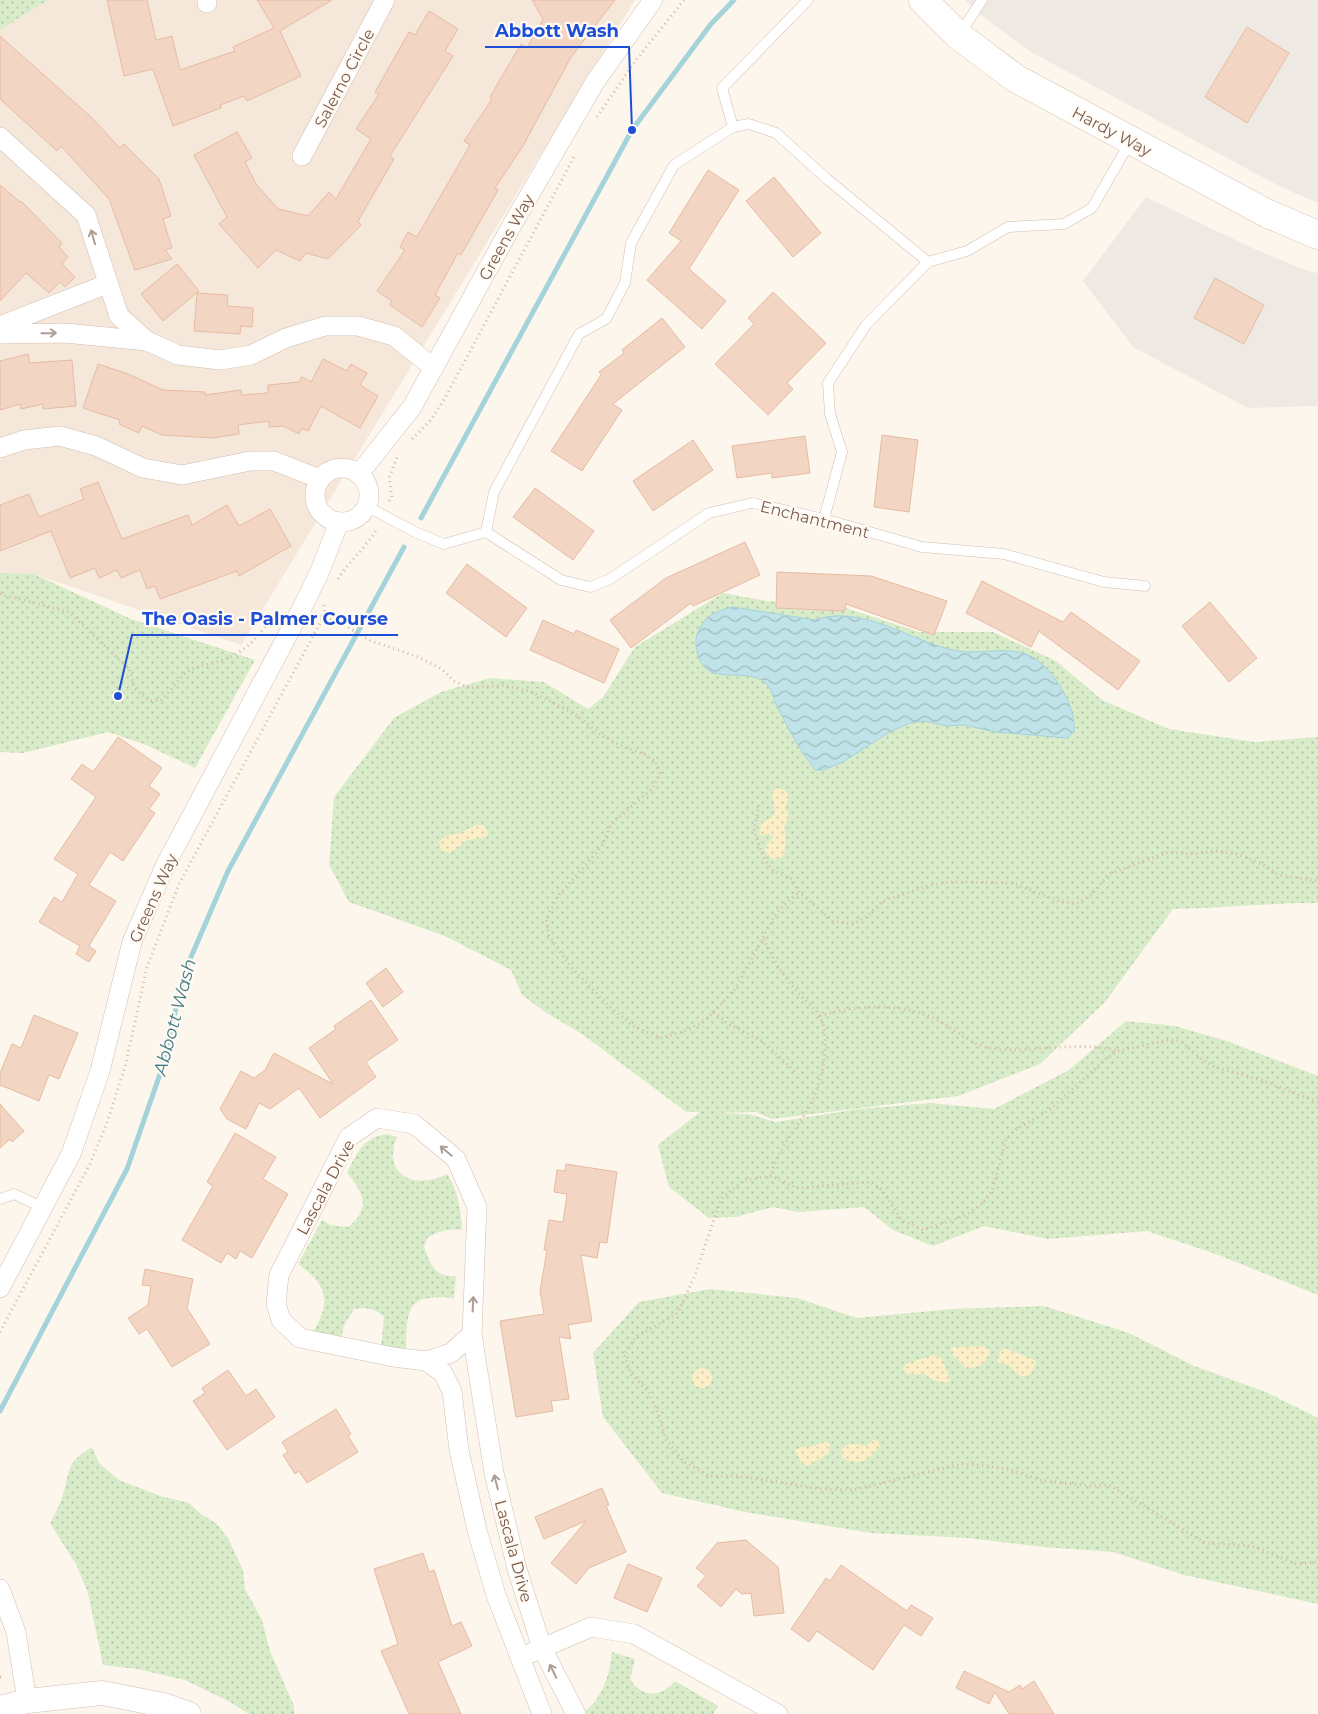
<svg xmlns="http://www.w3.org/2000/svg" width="1318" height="1714" font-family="Montserrat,sans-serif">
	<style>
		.residential { fill: #f5e8da }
		.industrial { fill: #efe9e4 }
		.grass { fill: url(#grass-dots) }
		.sand { fill: url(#sand-dots) }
		.water { fill: url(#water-waves); stroke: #a5d3da }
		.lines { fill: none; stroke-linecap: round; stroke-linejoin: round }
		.stream { stroke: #a5d3da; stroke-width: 5 }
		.building { fill: #f3d5c3; stroke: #e6bba3 }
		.service-casing { stroke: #d1beb0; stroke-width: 11 }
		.minor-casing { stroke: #d1beb0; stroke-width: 20 }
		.tertiary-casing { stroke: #d1beb0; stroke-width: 25 }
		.secondary-casing { stroke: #d6c0b0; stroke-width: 29 }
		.path { stroke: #d9b8a5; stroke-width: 3; stroke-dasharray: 1 4; stroke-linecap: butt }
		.service { stroke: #fff; stroke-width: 10 }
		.minor { stroke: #fff; stroke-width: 19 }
		.tertiary { stroke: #fff; stroke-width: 24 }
		.secondary { stroke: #fff; stroke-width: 28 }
		.oneway { stroke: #af9d94 }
		.labels { text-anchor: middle; stroke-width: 4.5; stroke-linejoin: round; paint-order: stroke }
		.street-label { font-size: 16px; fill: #7a5c4d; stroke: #fffaf3 }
		.water-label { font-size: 18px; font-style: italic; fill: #437c86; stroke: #fffaf3 }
		.leader { fill: none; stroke: #1d4ed8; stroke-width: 2 }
		.callout-dot { fill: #1d4ed8; stroke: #fffaf3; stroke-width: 2 }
		.callout-label { font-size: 18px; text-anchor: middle; font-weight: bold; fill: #1d4ed8; stroke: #fffaf3; stroke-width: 4.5; stroke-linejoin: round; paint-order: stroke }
	</style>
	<defs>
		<pattern id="grass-dots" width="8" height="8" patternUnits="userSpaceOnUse" patternTransform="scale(1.25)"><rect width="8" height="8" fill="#d8ecc9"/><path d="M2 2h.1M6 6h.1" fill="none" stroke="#b4c2a5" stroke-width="1.8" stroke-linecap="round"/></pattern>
		<pattern id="sand-dots" width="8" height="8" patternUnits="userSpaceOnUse" patternTransform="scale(1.25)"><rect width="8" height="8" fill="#fcefc7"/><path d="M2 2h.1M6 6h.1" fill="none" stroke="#d1c5a4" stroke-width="1.8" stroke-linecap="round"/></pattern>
		<pattern id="water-waves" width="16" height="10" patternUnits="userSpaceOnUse" patternTransform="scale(1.25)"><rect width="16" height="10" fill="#bfe3e8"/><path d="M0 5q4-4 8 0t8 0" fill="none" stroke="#a0bbbe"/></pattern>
	</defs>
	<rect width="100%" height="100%" fill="#fdf6ec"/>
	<path class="residential" d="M48,0h587l-394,645 -207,-71 -34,-1v-543z"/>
	<g class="industrial">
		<path d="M965,0h353v203l-37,-16 -250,-135 -53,-39z"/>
		<path d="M1146,197l106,51 56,23 10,2v133l-70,2 -115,-61 -50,-66z"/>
	</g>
	<g class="grass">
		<path d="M0,0h48l-48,30z"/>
		<path d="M0,573l34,1 97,45 124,41 -60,108 -51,-24 -36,-12 -85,21 -23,-1z"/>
		<path d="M723,593l44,8 73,5 79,26h74l63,29 46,39 67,29 86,13 63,-5v166c-48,0 -96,5 -145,6l-68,93 -65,62 -82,32 -186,23 -16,-7 -41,1 34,1 26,8 84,-13 71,-6 64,6 75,-39 57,-49 49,5 52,15 91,35v219l-102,-41 -69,-23 -99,8 -64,-13 -51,20 -40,-16 -29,-23 -66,5 -25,-5 -37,10 -27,1 -40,-31 -11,-42 42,-33h-14l-104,-78 -37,-22 -23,-17 -11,-25 -66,-34 -96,-34 -20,-37 5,-68 60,-79 47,-26 49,-14 54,4 44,27 15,-12 32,-50z"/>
		<path d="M386,1134l11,3c-16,38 19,54 50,37 11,17 14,36 15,56 -13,-2 -23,1 -34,7l-4,10c6,17 11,31 32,29l-2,22c-47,-4 -47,9 -48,51l-25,-2 3,-30c-9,-9 -18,-10 -30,-8l-10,16 -3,14 -28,-7c19,-31 14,-47 -15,-68l24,-44 8,5 18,2c24,-19 15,-35 -1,-54 10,-20 16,-35 39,-39z"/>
		<path d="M710,1289l87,9 60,20 95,-9 92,-3 85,27 65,33 72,26 52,26v186l-134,-29 -71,-23 -70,-5 -75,-9 -97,-5 -126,-21 -83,-19 -59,-76 -10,-64 46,-51z"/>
		<path d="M92,1447l7,16 20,17 41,16 29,7 12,11 16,10 12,16 14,30 2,19 17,31 8,31 24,55v8h-45l-21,-13 -43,-21 -48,-11 -34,-4 -15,-72 -11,-27 -27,-43c4,-8 9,-16 12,-25 9,-28 2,-34 30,-51z"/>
		<path d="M612,1652l23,7 -5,20c12,20 32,18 45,2l43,25 -5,8h-131c21,-16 27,-37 30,-62z"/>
	</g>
	<g class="sand">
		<path d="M776,788l9,2 4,7 -4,10 4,10 -5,10c2,7 2,21 0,28 -8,8 -15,3 -19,-6l8,-13 -4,-2 -9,1 1,-12 10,-5 4,-6 -3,-20z"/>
		<path d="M476,825h7l5,6 -1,5 -4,2 -16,2 -17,13 -9,-3 -2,-8 8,-7 11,-1z"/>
		<path d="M980,1346l8,2 2,5c-4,11 -12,15 -24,15l-14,-14 -1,-5 3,-2z"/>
		<path d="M1008,1349l28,12 -4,12 -6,3h-6l-11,-11 -10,-2 -2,-4 4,-9z"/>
		<path d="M934,1355l7,2 9,23 -4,3 -13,-3 -8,-6h-18l-4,-5 3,-5z"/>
		<circle cx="702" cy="1378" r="10"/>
		<path d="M873,1440l5,1 2,5c-11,14 -19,21 -37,12l-2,-6c5,-11 15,-8 25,-6z"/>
		<path d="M822,1442h4l4,2 -1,9 -21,13 -7,-3 -6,-13c10,-6 16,0 27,-8z"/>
	</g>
	<path class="water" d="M733,607l82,13c48,-17 97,23 143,31 25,4 53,-7 76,7 20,12 43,50 40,74l-7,6 -71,-6 -32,-7 -17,1 -23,-5 -14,2 -22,10 -45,29 -19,8h-9c-15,-20 -26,-40 -37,-62 -4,-6 -5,-15 -9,-21 -19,-26 -64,6 -72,-36 -3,-11 0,-19 6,-28 7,-10 18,-13 30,-16z"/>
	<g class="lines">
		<g class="stream">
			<path d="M421,518l211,-388 79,-106 23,-24"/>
			<path d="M0,1411l127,-242 33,-95 25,-103 43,-100 176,-324"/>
		</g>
	</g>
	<g class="building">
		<path d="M107,0h40l9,40 16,-4 8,34 55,-19 -2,-4 41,-19 -17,-28h75l-52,31 21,45 -54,25 -3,-5 -24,9 1,3 -48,18 -20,-57 -29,7z"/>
		<path d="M532,0h83l-44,57 -48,89 -28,42 3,2 -37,65 -3,-2 -23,42 5,3 -18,29 -32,-22 2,-4 -15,-10 28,-41 -5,-3 8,-15 9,5 53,-92 -6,-4 28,-42 -2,-2 31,-53 6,4 16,-29z"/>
		<path d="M429,11l29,18 -13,22 8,5 -63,100 4,3 -36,62 3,4 -33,34 -22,-6 -6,8 -24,-11 -18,18 -39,-44 8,-7 -33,-62 43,-23 15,26 -7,4 11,22 22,25 30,7 21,-24 7,7 35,-60 -15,-10 23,-35 -4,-2 34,-60 6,3z"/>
		<path d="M1247,27l42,26 -42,70 -42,-26z"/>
		<path d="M0,36l90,80 30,32 4,-4 35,35 12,37 -8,3 9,29 -7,2 7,9 -37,11 -26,-71 -48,-53 -4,5 -57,-52z"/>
		<path d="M708,170l31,20 -50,79 37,32 -24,28 -55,-49 34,-39 -12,-8z"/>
		<path d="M774,177l47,56 -28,24 -47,-56z"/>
		<path d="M0,185l20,17 1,-1 41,42 -3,4 9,10 -6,7 13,13 -10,10 -5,-5 -11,11 -23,-20 -26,28z"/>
		<path d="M177,264l22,27 -36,30 -22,-27z"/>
		<path d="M1215,278l49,27 -20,39 -50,-26z"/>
		<path d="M773,292l53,51 -39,40 6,6 -25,26 -53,-51 39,-40 -6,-6z"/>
		<path d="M197,293l31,2 -1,11 26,2 -1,19 -11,-1 -1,8 -46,-3z"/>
		<path d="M662,318l23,29 -72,57 9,6 -40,61 -31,-20 50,-76 -2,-3 25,-19 -2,-3z"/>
		<path d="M28,354l2,9 42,-3 4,46 -33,3v-5l-22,5 -1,-5 -20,6v-49z"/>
		<path d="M323,359l24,12 4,-7 16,9 -7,12 18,11 -18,32 -39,-22 -13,25 -6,-3 -3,6 -16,-8 -14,1v-6l-31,4 1,9 -26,4 -51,-3 -20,-9 -3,7 -20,-9 1,-4 -37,-12 15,-44 30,10 35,16 42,2v3l36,-5 1,5 26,-2v-8l31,-3 3,-5 9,5z"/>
		<path d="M882,435l36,5 -9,72 -35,-5z"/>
		<path d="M805,436l5,37 -38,5v-5l-35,5 -5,-32z"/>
		<path d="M693,440l20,30 -60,41 -20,-30z"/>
		<path d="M98,482l24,57 66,-24 4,10 35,-20 12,21 31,-17 21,37 -52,30 -2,-5 -77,28 -5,-13 -8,3 -7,-19 -19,8 -4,-8 -18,8 -4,-10 -25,10 -19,-47 -51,20v-46l29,-11 10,23 45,-18 -4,-10z"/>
		<path d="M535,488l59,43 -21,29 -60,-43z"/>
		<path d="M745,542l15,33 -67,31 -2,-3 -60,45 -21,-28 56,-42z"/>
		<path d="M467,564l60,44 -21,29 -60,-44z"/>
		<path d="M777,572l94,4 76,25 -13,34 -88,-31 -1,7 -69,-3z"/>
		<path d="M982,581l81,41 8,-10 69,49 -22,29 -79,-59 -8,16 -65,-34z"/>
		<path d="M1210,602l47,56 -28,24 -47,-56z"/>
		<path d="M543,620l31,14 2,-4 43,19 -15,34 -74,-33z"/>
		<path d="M118,737l44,31 -13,18 11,8 -11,15 6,4 -32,48 -13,-9 -21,33 27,16 -27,45 7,5 -7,11 -13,-8 4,-8 -41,-24 15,-25 8,5 16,-28 -24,-15 42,-62 -25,-18 11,-15 11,8z"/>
		<path d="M386,968l17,24 -20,15 -17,-24z"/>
		<path d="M371,1000l27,40 -32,22 10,15 -56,41 -21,-30 -29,21 -11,-6 -13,26 -19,-10 -7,-10 21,-38 13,7 11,-8 9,-17 59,31 -24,-36 27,-19 -2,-3z"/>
		<path d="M34,1015l44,18 -19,46 -10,-4 -10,26 -39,-16v-12l12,-29 9,4z"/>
		<path d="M0,1104l24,27 -12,11 -2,-3 -10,9z"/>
		<path d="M235,1133l41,24 -13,22 25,15 -36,64 -12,-7 -4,8 -9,-6 -6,10 -39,-23 31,-54 -6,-4z"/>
		<path d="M566,1164l51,8 -10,71 -7,-1 -3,16 -16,-3 11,66 -24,4 3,14 -12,-2 10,62 -18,2 2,10 -37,6 -16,-96 44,-7 -4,-23 7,-41h-3l5,-30 14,2 4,-28 -13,-2 3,-22 8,1z"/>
		<path d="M145,1269l48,10 -6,29 23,36 -38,23 -25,-38 -8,5 -11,-16 20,-13 3,-19 -9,-1z"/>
		<path d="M228,1370l18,26 10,-7 19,28 -48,33 -34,-49 12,-8 -3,-5z"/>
		<path d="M336,1409l15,25 -3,2 10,16 -51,31 -8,-12 -4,3 -12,-19 5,-3 -6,-10z"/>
		<path d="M602,1488l7,17 -3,1 20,46 -37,16 -13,16 -25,-21 35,-42 -42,18 -9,-22z"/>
		<path d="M746,1540l32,27 6,46 -30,3 -3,-23 -9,1 -6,-5 -15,18 -24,-21 9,-10 -10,-8 21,-25z"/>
		<path d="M423,1553l6,19 5,-2 18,56 9,-4 11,24 -34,16 23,52h-52l-28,-63 17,-7 -24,-75z"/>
		<path d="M628,1564l34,14 -15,34 -33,-14z"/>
		<path d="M841,1565l66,46 4,-6 22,13 -12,18 -17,-11 -31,45 -56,-39 -8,11 -18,-13 35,-51 4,3z"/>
		<path d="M964,1671l45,21 11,-7 2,4 12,-8 20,33h-45l-14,-22 -6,12 -33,-16z"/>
	</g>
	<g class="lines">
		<defs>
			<g id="service">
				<path d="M959,35l23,-35"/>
				<path d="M733,127l-11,-39 86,-88"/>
				<path d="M366,506l51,27 27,11 42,-12"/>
				<path d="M824,519l18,-67 -12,-38 -2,-31 38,-58 62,-63 39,-11 41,-24 56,-3 28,-16 38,-66"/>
				<path d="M486,532l8,-40 85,-158 27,-15 19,-36 6,-40 43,-78 59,-38 16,-3 27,9 51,46 101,83"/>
				<path d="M486,532l75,48 29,7 20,-8 99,-66 43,-10 72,16 98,28 82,7 100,28 41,4"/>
				<path d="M0,1199l14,-5 28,13"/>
			</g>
			<g id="minor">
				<path d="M207,3v-3"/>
				<path d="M0,137l86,78 33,101 28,25 31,14 42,5 31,-5 35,-17 39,-12h33l36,10 40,32"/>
				<path d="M302,156l83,-156"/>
				<path d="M0,326l107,-42"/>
				<path d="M0,334l65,-1 82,8"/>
				<path d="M0,448l24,-8 36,-4 36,10 47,22 39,7 68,-14h24l46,18"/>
				<circle cx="342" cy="495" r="27"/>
				<path d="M359,474l53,-67 100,-182 83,-143 58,-82"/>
				<path d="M0,1288l71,-134 29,-83 32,-129 33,-76 137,-258 18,-37 19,-49"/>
				<path d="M426,1361l25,-8 21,-19"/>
				<path d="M0,1589l16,43 11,69"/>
				<path d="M531,1653l60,-26 43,7 144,80"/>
				<path d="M542,1714l-46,-119 -19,-65 -18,-80 -7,-59 -9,-18 -17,-12 -33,-4 -93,-19 -19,-18 -5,-16 3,-29 70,-138 28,-19 37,6 42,35 21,48 -5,127 22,139 23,96 25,79 34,66"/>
			</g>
			<path id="tertiary" d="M0,1708l27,-7 75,-8 62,12 25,9"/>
			<path id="secondary" d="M923,0l36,36 56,42 253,136 50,21"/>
		</defs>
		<use href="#service" class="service-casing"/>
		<use href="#minor" class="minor-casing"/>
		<use href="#tertiary" class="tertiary-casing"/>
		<use href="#secondary" class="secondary-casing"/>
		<g class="path">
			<path d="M597,117l39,-57 48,-60"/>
			<path d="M412,439l19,-19 14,-22 129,-241"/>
			<path d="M389,501l3,-4 -3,-19 8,-21"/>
			<path d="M338,579c11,-18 28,-31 38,-49"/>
			<path d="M0,594l69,18 60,57 6,20 15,12 11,-1c9,-8 18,-22 26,-28 10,-7 22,-7 33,-11 26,-8 40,-26 54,-47l5,-1"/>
			<path d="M316,614l25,9 30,18 45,15 26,13 12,12 15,7 36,-3 29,8 41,21 26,21 23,12 22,8 10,7 4,12 -8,15 -41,35 -9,22 -44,50 -12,23 3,17 23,32 37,38 24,20 27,12 28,-8 20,-12 27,-29 42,-77 22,-20"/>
			<path d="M759,805l-5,26 9,25 9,14 19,9 8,13 34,29 20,3 13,-7 17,-16 47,-16 23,-3 60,1 45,18 18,3 15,-9 18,-21 60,-22 21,2 27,-3 20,3 23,9 19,12 39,6"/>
			<path d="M764,939c8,20 21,39 35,55 6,7 17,14 21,23 12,25 1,69 -12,92 -13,23 -32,41 -37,67"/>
			<path d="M714,1012l13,11 35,18 36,33"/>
			<path d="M820,1016c42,-13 90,-14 128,10 16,10 28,21 48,23 41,4 81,-9 121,2"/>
			<path d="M1318,1102l-60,-23 -43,-12 -15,-9 -19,-17 -14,-1 -49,11 -12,8 -58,52 -30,17 -12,11 -14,52 -10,13 -20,13 -39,13 -21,-10 -20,-30 -12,-8 -73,6 -26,-12 -27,4 -23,19 -26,76 -17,38 -42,24 -12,18 8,20 16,16 9,19 9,30 17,21 26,15h30l82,13 32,1 109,-26 26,2 23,4 29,10 50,6 19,-1 96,58 47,3 44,18 22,-2"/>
			<path d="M0,1332l90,-168 18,-44 17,-53 22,-100 32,-83 146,-270 -1,-9"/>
			<path d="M0,1677l3,1"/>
		</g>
		<use href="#service" class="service"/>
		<use href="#minor" class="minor"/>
		<use href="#tertiary" class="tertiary"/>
		<use href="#secondary" class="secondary"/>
	</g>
	<defs><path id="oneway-shaft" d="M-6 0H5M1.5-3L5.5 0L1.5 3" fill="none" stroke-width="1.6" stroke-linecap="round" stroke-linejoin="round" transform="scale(1.25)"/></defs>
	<g class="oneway">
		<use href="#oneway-shaft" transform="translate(93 237) rotate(-106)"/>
		<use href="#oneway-shaft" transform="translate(49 333) rotate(-1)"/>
		<use href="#oneway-shaft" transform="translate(446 1151) rotate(-140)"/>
		<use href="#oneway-shaft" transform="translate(473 1304) rotate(-87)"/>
		<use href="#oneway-shaft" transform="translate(496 1482) rotate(-104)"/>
		<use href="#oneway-shaft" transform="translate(553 1671) rotate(-116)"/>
	</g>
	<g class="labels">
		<g class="street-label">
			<text transform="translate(344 78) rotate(-62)" y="6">Salerno Circle</text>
			<text transform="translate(1112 131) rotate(28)" y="6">Hardy Way</text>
			<text transform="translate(506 237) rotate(-61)" y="6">Greens Way</text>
			<text transform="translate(815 519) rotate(14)" y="6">Enchantment</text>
			<text transform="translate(153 898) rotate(-66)" y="6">Greens Way</text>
			<text transform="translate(325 1187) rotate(-62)" y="6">Lascala Drive</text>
			<text transform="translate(514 1551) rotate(75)" y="6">Lascala Drive</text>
		</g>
		<g class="water-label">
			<text transform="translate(175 1017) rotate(-75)" y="6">Abbott Wash</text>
		</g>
	</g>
	<path class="leader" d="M632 130L629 47H485M118 696L132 635H398"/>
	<g class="callout-dot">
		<circle cx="632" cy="130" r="5"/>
		<circle cx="118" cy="696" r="5"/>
	</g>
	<g class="callout-label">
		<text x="557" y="37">Abbott Wash</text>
		<text x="265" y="625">The Oasis - Palmer Course</text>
	</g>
</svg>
